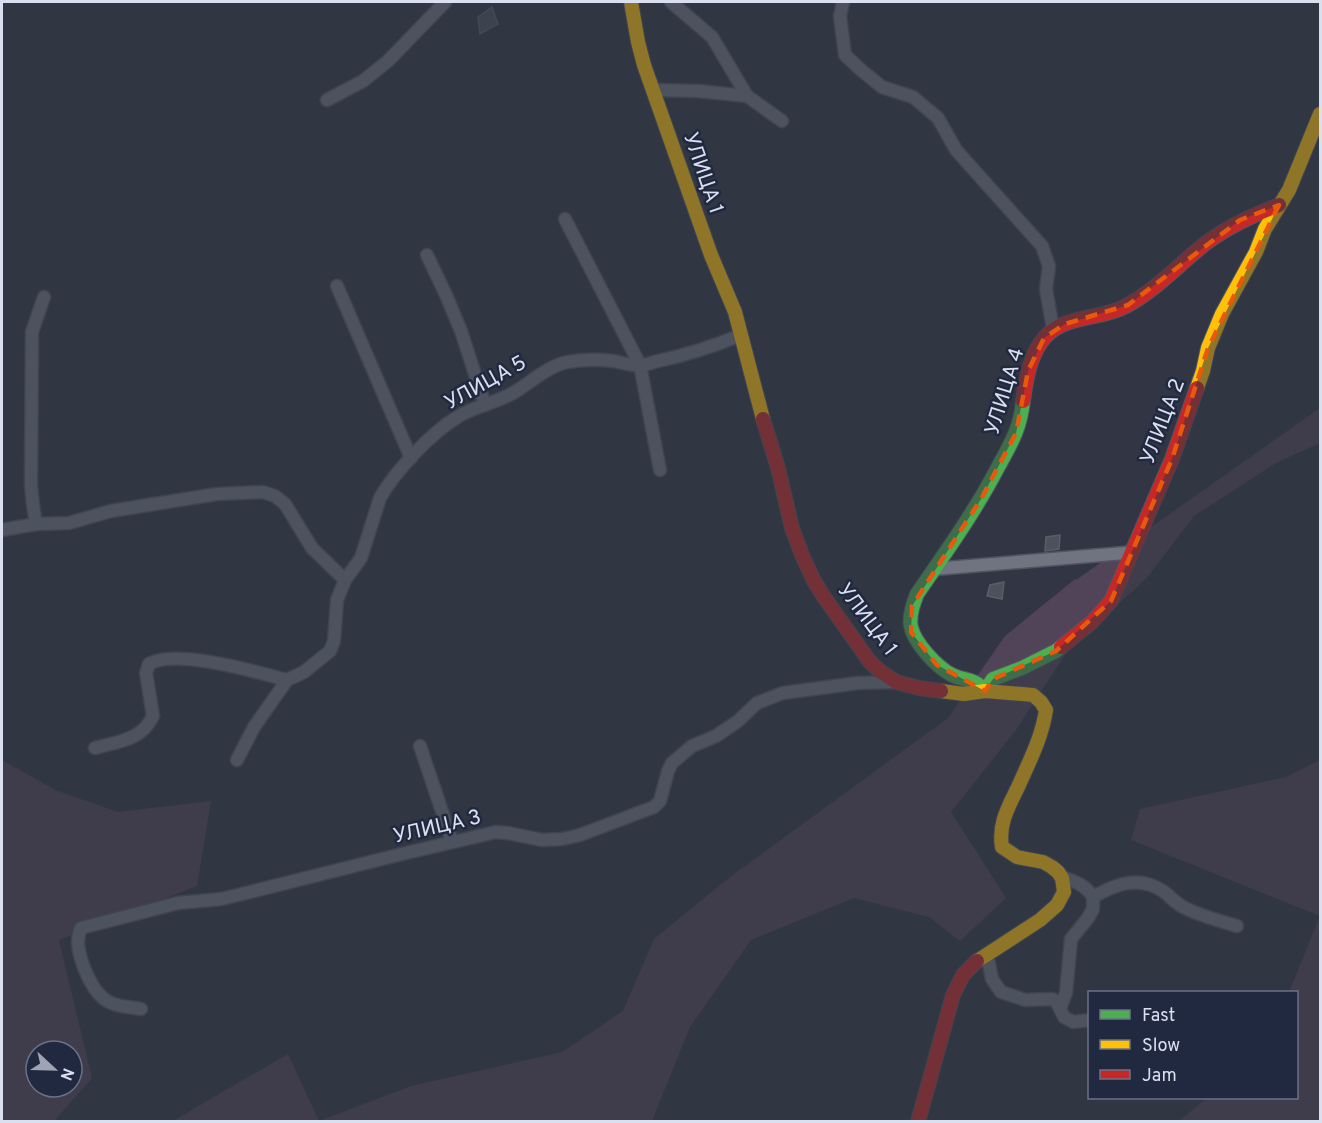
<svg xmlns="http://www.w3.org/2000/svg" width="1322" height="1123" font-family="Overpass,sans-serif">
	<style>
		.green { fill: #514358; fill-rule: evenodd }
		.building { fill: #4b525c; stroke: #585f69; stroke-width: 1.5 }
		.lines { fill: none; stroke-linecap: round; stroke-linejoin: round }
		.street-casing { stroke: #515561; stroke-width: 15 }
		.fast-casing { stroke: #515561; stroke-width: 16 }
		.slow-casing { stroke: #515561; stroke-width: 16 }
		.jam-casing { stroke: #515561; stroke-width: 16 }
		.street { stroke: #707480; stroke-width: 12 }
		.fast { stroke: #4caf50; stroke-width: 14 }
		.slow { stroke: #ffc107; stroke-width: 14 }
		.jam { stroke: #c62828; stroke-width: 14 }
		.marked { fill: none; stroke: #e8590c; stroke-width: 4.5; stroke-dasharray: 12 8; stroke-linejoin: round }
		.labels { text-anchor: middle; stroke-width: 5; stroke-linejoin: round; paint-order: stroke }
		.street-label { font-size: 21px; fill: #dae0f0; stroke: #212941 }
	</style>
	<rect width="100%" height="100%" fill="#323644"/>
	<g class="green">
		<path d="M1320,408v35l-44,20 -82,53 -48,63 -76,68 -54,83 -65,82 55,86 -46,43 -31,-24 -75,-19 -103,42 -61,87 -38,94 -481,1 117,-68 31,67 92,-35 151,-34 61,-41 31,-72 76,-62 218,-159 57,-82 70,-57 1,1z"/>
		<path d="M2,760l53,30 63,22 93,-11 -14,85 -138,54 33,138 -36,41 2,2h-56zM36,1051h36v36h-36z"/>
		<path d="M1320,760v361h-141l28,-23h89v-106h-7l31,-76 -189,-76 9,-31 146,-32z"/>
	</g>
	<g class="building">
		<path d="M492,7l6,17 -18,10 -2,-17z"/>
		<path d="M1060,535l-1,14 -14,2 1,-14z"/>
		<path d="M1004,582l-2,17 -15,-3 3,-11z"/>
	</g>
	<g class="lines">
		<defs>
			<g id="street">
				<path d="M671,2l41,35 35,59"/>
				<path d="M843,2l-3,14 5,39 16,15 21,17 31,10 25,21 18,32 86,96 7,20 -3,23 7,40"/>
				<path d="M654,90l44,1 49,5 35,25"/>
				<path d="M327,100l36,-19 25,-20 57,-59"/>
				<path d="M565,219l75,146 20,105"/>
				<path d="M427,255l19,40 15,36 24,74"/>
				<path d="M337,286l74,172"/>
				<path d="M36,524l-3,-19 -2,-20 1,-153 12,-35"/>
				<path d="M2,530l34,-6 33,-1 42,-12 106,-17 46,-2 12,4 10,8 27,44 33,32"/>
				<path d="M934,569l191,-16"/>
				<path d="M420,746l32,95"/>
				<path d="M95,748c24,-7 46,-7 58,-32l-7,-43 3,-9c27,-16 107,8 138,16"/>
				<path d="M237,760l17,-33 33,-47 17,-8 26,-21 4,-10 3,-41 8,-20 16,-22 19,-60c15,-27 52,-66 79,-82 16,-10 37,-13 54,-23 19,-11 34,-27 55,-31 15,-3 30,-3 46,-1 8,2 18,5 27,4 5,0 12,-3 17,-4 29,-6 56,-15 83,-26"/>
				<path d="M1062,877c12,4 24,8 31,20 23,-13 45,-22 70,-6 7,5 13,13 22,17 16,8 35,13 52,18"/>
				<path d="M987,954l5,25 9,13 24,8 27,-1 4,2 8,16 9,5 17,-2"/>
				<path d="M1060,1008l6,-15 5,-54 17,-21 5,-9v-12"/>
				<path d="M141,1009c-10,-2 -23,-2 -32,-7 -17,-8 -30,-42 -31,-60 0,-5 1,-9 3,-14l97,-25 43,-4 21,-5 164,-41 90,-21 12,1 34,7 20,-1 18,-4 74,-28 6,-6 8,-30 4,-8 20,-17 24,-10 22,-15 19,-18 26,-10 75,-10 38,-1"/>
			</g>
			<path id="fast" d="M1023,401c-3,29 -13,44 -26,68 -23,44 -52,84 -80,125 -11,27 -9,38 10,60 7,8 15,16 25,21 14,7 21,2 33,16l8,-12 29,-11 34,-17 5,-4"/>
			<g id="slow">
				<path d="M631,2l7,40 6,23 67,190 24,57 28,107"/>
				<path d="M1197,388l6,-17 5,-23 14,-34 34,-62 9,-23 24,-39 31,-76"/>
				<path d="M941,691l23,3 21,-3 48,4 8,7 5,8c-4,27 -16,50 -27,75 -10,21 -21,38 -17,62l15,10 26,5 9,5 6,5 4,6 2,14 -7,13 -17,15 -63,41"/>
			</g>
			<g id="jam">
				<path d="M1023,401c3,-22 7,-47 22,-64 21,-23 56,-17 81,-31 30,-16 53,-42 80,-63 22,-17 47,-28 73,-38"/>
				<path d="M763,419l15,49 14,60 10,27 12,26 10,16 46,65 11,10 15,10 23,6 22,3"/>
				<path d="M1061,647l31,-25 19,-21 61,-142 25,-71"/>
				<path d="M918,1122l35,-127 10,-20 14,-14"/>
			</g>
		</defs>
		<use href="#street" class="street-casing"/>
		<use href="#fast" class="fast-casing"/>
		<use href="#slow" class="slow-casing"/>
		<use href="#jam" class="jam-casing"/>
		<use href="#street" class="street"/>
		<use href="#fast" class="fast"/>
		<use href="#slow" class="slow"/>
		<use href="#jam" class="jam"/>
	</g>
	<path d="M0 0H1322V1123H0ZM1279,205l-71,143 -36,111 -61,142 -55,50 -63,28 -8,12 -48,-26 -26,-33 1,-26 69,-107 35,-66 12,-62 16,-33 21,-14 63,-19 112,-85z" fill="#323644" fill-opacity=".55" fill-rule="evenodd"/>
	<path class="marked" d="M1279,205l-71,143 -36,111 -61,142 -55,50 -63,28 -8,12 -48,-26 -26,-33 1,-26 69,-107 35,-66 12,-62 16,-33 21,-14 63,-19 112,-85z"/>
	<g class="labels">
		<g class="street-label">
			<text transform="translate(704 173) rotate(71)" y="7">УЛИЦА 1</text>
			<text transform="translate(485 382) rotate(-29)" y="7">УЛИЦА 5</text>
			<text transform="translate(1004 391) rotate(-73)" y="7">УЛИЦА 4</text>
			<text transform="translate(1162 421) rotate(-69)" y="7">УЛИЦА 2</text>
			<text transform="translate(868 619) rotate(53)" y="7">УЛИЦА 1</text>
			<text transform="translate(437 826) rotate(-13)" y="7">УЛИЦА 3</text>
		</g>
	</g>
	<rect width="1322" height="1123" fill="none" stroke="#dae0f0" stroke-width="6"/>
	<rect x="1088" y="991" width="210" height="108" fill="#212941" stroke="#6b7287" stroke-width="1.5"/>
	<rect x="1100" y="1010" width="30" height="9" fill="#4caf50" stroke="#6b7287" stroke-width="1.5"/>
	<text x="1142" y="1021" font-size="18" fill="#dae0f0">Fast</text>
	<rect x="1100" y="1040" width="30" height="9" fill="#ffc107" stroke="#6b7287" stroke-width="1.5"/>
	<text x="1142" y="1051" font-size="18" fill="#dae0f0">Slow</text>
	<rect x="1100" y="1070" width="30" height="9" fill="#c62828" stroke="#6b7287" stroke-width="1.5"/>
	<text x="1142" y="1081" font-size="18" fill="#dae0f0">Jam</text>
	<g transform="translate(54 1069) rotate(112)"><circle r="28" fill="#212941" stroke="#6b7287" stroke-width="1.5"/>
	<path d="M0-4.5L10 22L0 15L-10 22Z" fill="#9fa4b4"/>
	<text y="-9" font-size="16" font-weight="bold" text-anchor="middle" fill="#dae0f0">N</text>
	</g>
</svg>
